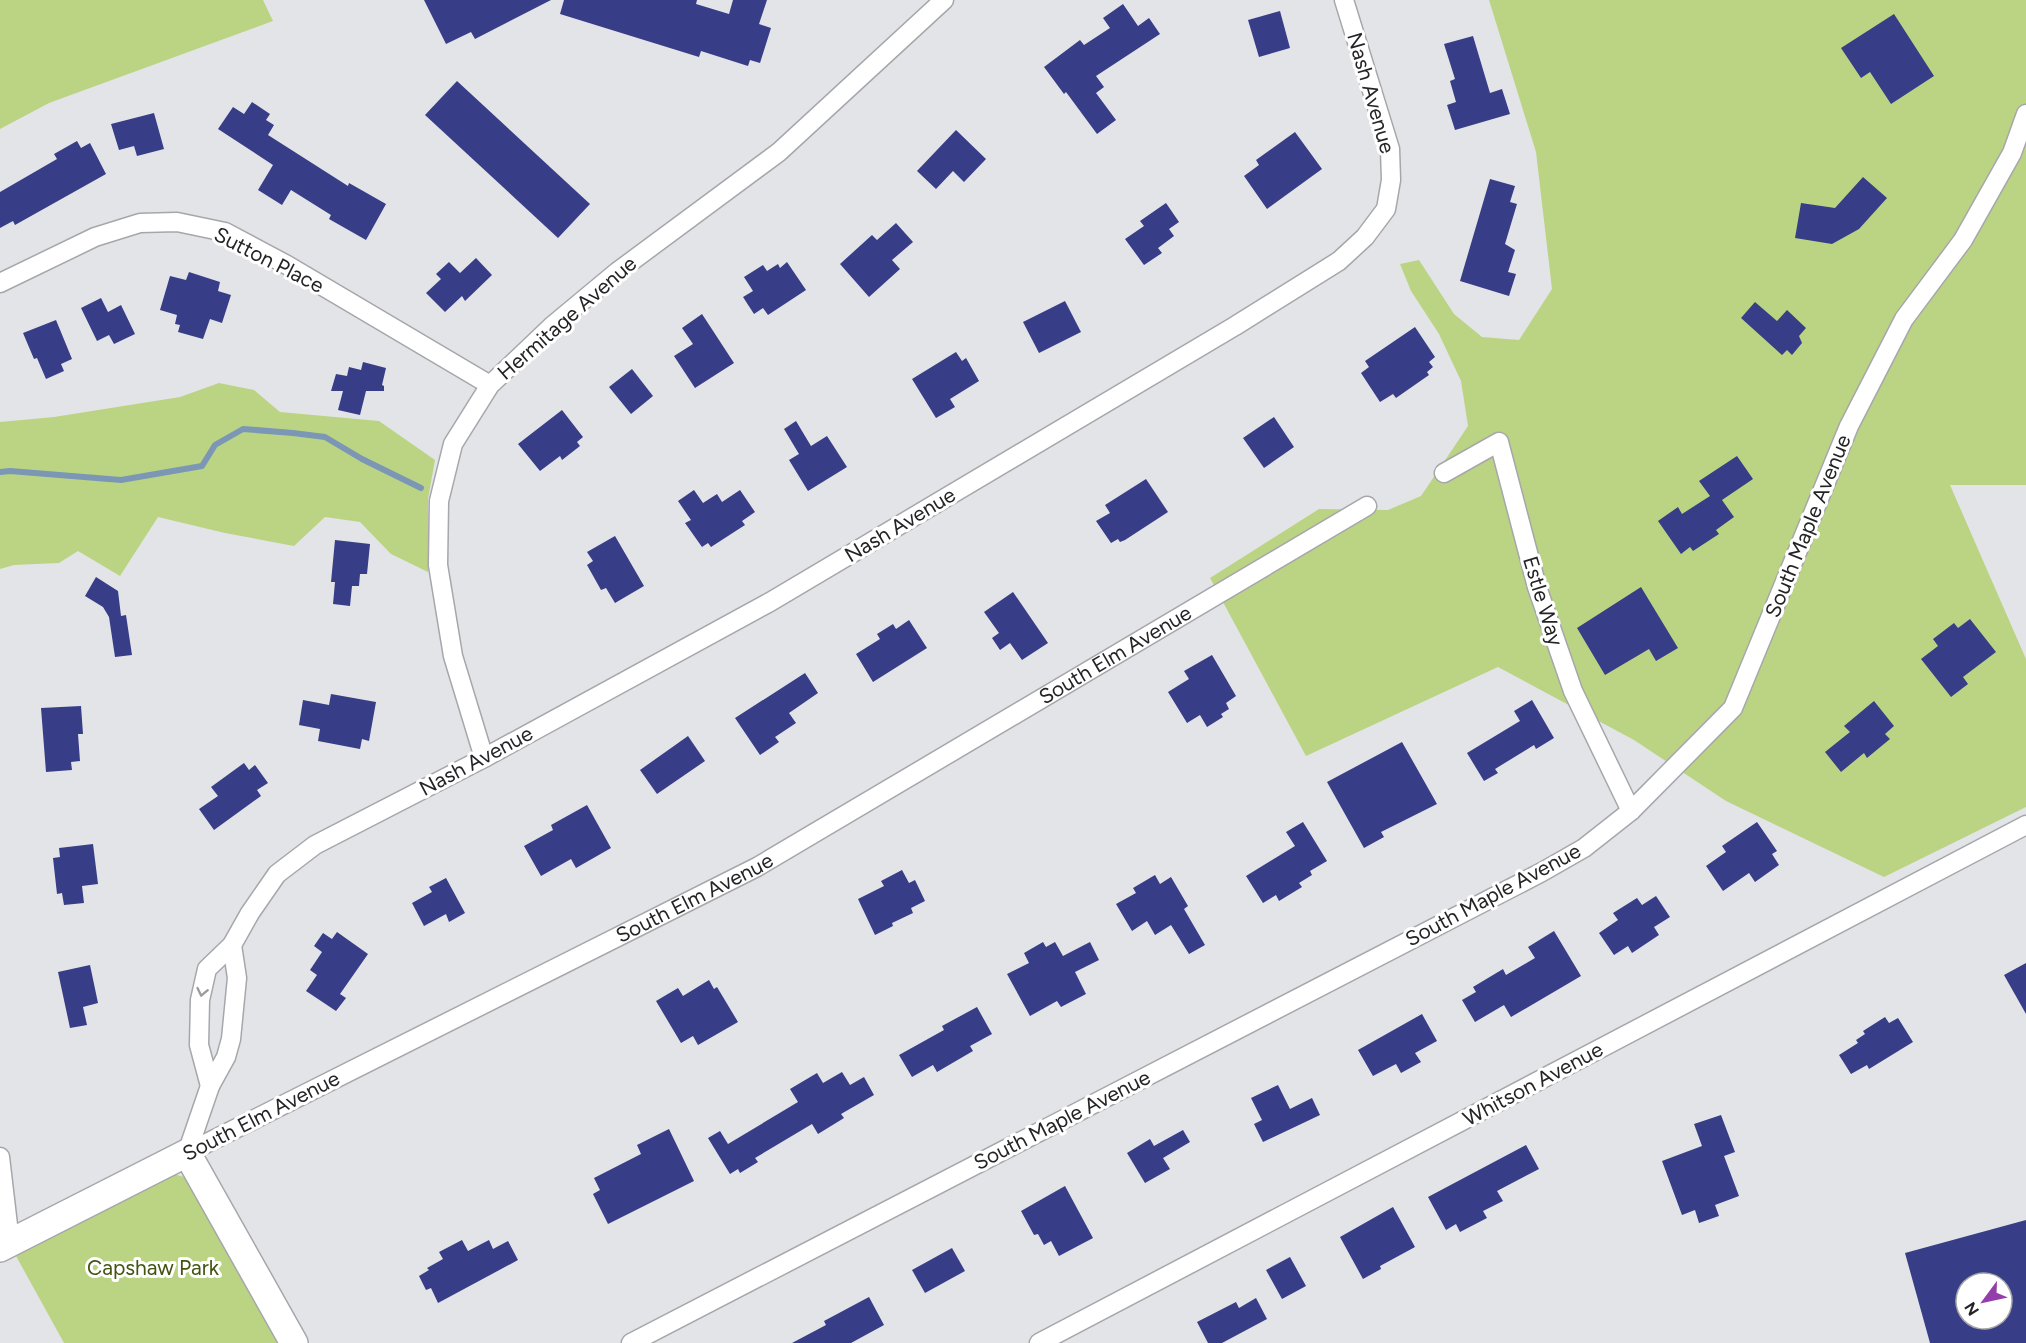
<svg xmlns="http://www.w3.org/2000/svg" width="2026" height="1343" font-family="Figtree,sans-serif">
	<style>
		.green { fill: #bbd483 }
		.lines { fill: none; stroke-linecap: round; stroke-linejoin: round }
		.stream { stroke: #7b97b5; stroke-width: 6 }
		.building { fill: #373d86; fill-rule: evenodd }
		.street-casing { stroke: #a6a7ab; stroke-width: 21 }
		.secondary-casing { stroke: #a6a7ab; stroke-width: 30 }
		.street { stroke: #fff; stroke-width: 18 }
		.secondary { stroke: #fff; stroke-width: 27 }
		.oneway { stroke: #9c9c9d }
		.labels { text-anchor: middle; stroke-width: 6; stroke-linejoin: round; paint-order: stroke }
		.street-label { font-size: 21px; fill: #242426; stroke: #fff }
		.park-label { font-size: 21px; fill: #435411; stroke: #fff }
	</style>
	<rect width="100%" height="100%" fill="#e3e4e8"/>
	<g class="green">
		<path d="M0,0h263l10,21 -224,82 -49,26z"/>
		<path d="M1489,0h537v485h-76l76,174v148l-142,70 -158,-76 -92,-61 -136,-73 -192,89 -96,-178 109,-69 69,1 33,-14 47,-70 -7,-45 -22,-47 -28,-43 -11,-27 19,-4 35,54 28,23 37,3 33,-51 -16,-137z"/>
		<path d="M219,383l35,7 26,22 99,9 56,39 -7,39v73l-37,-18 -31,-32 -35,-5 -31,29 -69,-13 -67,-16 -38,59 -42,-25 -19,12 -45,2 -14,4v-147l54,-5 126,-20z"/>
		<path d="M174,1174l10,3 10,11 86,155h-216l-48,-87 147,-78z"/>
	</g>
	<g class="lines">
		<path class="stream" d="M0,472l10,-1 111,9 81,-14 13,-21 28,-16 50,4 32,4 37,22 59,29"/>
	</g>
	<g class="building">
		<path d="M424,0h127l-76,39 -4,-7 -25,12z"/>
		<path d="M564,0h133l-1,4 33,10 4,-14h34l-8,24 12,4 -11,35 -10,-3 -2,6 -47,-15 -2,6 -139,-43z"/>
		<path d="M1123,4l15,22 11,-8 11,16 -64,42 8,11 -8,6 20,27 -19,14 -31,-42 -2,2 -20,-27 36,-27 4,5 26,-17 -7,-10z"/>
		<path d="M1280,11l10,37 -31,9 -11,-37z"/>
		<path d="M1894,14l40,62 -43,28 -21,-32 -9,6 -20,-30z"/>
		<path d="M1473,36l17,57 12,-4 8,25 -55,16 -8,-25 9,-3 -6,-21 5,-2 -11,-35z"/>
		<path d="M457,81l133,123 -32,34 -133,-123z"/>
		<path d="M252,102l18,12 -4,6 8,5 -6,10 80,51 1,-3 37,21 -20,36 -37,-21 2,-4 -40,-25 -9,15 -24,-15 15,-25 -55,-36 15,-22 11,7z"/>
		<path d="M154,113l10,36 -27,7 -3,-10 -15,4 -8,-26z"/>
		<path d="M956,130l30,29 -22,23 -11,-11 -17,18 -19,-18z"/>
		<path d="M1295,132l27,37 -55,40 -23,-33 15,-11 -3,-5z"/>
		<path d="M77,141l4,7 9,-5 16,31 -91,51 -2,-4 -13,7v-36l57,-33 -3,-5z"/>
		<path d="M1863,177l24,21 -28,31 -27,15 -37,-6 6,-35 34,5z"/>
		<path d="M1490,179l25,7 -5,16 7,2 -12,40 10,6 -7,22 8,2 -7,22 -49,-15z"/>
		<path d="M1166,203l13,19 -10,7 5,7 -16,12 4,5 -18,12 -19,-26 19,-13 -4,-5z"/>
		<path d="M896,223l17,19 -21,18 8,9 -31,28 -29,-33 32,-29 5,5z"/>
		<path d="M476,258l16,17 -27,26 -3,-5 -17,16 -19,-19 15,-14 -5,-5 13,-12 11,11z"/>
		<path d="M787,262l19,28 -38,25 -5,-7 -9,6 -11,-17 10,-6 -9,-14 19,-12 4,6 11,-7 2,4z"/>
		<path d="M189,272l31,10 -2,9 13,4 -9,28 -12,-4 -7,20 -25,-7 2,-7 -5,-1 2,-9 -17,-5 10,-34 16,4z"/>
		<path d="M101,298l7,14 13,-7 14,29 -21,10 -5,-9 -12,6 -16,-33z"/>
		<path d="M1065,301l16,31 -42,21 -16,-31z"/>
		<path d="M1755,302l22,19 10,-11 19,18 -7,8 3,7 -10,12 -5,-5 -5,5 -41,-37z"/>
		<path d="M702,314l32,49 -39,25 -21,-32 19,-12 -11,-16z"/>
		<path d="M56,320l16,39 -11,5 3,7 -18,8 -9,-21 -3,1 -11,-26z"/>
		<path d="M1415,327l20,30 -6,5 4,5 -6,5 2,3 -33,23 -3,-4 -13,8 -19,-29 8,-6 -4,-6z"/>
		<path d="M956,352l6,9 4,-3 13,23 -29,18 5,8 -19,11 -24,-39z"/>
		<path d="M363,362l23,6 -4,17 2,1v5h-18l-6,24 -22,-5 5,-19h-12l5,-17 11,2 2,-9 12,3z"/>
		<path d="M632,369l21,27 -22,18 -22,-27z"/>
		<path d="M562,410l21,27 -6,5 3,4 -18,14 -2,-4 -20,15 -22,-27z"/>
		<path d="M1274,417l20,30 -30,21 -21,-30z"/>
		<path d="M796,421l15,25 16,-10 20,31 -39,24 -19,-31 10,-6 -15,-25z"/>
		<path d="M1737,456l16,23 -31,21 12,17 -18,13 3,4 -26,17 -3,-4 -9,7 -23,-33 20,-14 4,7 28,-18 -11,-15z"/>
		<path d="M1146,479l22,33 -43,28 -5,2 -2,-3 -7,4 -15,-22 14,-8 -5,-8z"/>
		<path d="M694,490l9,13 14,-9 5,8 18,-12 15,22 -13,9 3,4 -34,22 -3,-4 -6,4 -17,-24 6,-3 -13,-19z"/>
		<path d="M615,536l29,50 -29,17 -9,-15 -5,2 -14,-25 6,-4 -6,-9z"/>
		<path d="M335,540l35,4 -3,30h-7l-1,12h-7l-2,20 -17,-2 2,-22h-4z"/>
		<path d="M96,577l22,14 3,25 5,-1 6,40 -17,2 -6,-40 -6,-10 -18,-11z"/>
		<path d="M1641,587l37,61 -22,13 -7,-12 -44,26 -28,-47z"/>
		<path d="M1013,592l35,51 -26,17 -12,-17 -10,7 -8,-12 7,-5 -15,-21z"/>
		<path d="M1970,619l26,33 -33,25 5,7 -17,13 -30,-38 17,-13 -5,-7 21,-16 4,5z"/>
		<path d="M909,620l18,28 -54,34 -17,-28 24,-15 -3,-5 16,-10 3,5z"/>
		<path d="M1212,655l24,41 -10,7 3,6 -8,5 2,3 -16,10 -7,-12 -13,8 -19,-31 21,-13 -5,-8z"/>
		<path d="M805,673l13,20 -29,20 7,10 -21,14 4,5 -19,13 -25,-37z"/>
		<path d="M331,694l45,8 -7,39 -7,-2 -2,10 -42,-8 2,-12 -21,-4 4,-25 26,5z"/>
		<path d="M1532,700l22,38 -18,11 -2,-4 -39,24 3,4 -14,8 -17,-28 53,-32 -6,-10z"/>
		<path d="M1874,701l20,25 -9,8 5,5 -23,19 -3,-5 -23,19 -16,-20 25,-20 -6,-6z"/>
		<path d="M81,706l2,28h-5l2,27 -9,1 1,8 -26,2 -5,-64z"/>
		<path d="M688,736l17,25 -48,33 -17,-24z"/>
		<path d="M1402,742l35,62 -56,28 3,5 -20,11 -37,-66z"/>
		<path d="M244,763l5,7 6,-5 13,18 -11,7 4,6 -47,34 -15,-21 19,-13 -7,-9z"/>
		<path d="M587,805l24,43 -35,20 -5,-9 -30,17 -17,-30 29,-16 -2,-5z"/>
		<path d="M1303,822l24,39 -17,10 2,4 -13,8 3,4 -23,14 -3,-6 -13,8 -17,-27 49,-30 -9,-14z"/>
		<path d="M1757,822l20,29 -5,3 7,11 -24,17 -6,-9 -26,18 -17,-25 20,-14 -4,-6z"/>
		<path d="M93,844l5,40 -16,2 2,17 -20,2 -2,-12 -5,1 -4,-36 7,-1 -1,-9z"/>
		<path d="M902,870l7,13 6,-3 10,21 -14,7 2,5 -21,10 1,3 -18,9 -17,-36 26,-13 -3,-5z"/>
		<path d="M1155,875l5,9 11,-7 17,29 -4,3 21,36 -16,9 -18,-29 -16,10 -8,-14 -15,10 -16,-27 20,-11 -3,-5z"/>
		<path d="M446,878l19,35 -16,9 -3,-8 -22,12 -12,-23 20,-11 -3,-5z"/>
		<path d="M1656,896l14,21 -16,10 5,8 -27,18 -4,-7 -14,9 -15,-22 19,-13 -5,-7 24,-15 5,7z"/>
		<path d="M1554,931l27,45 -70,41 -7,-12 -29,17 -13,-22 14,-8 -3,-5 30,-18 3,6 29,-17 -7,-11z"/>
		<path d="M337,932l31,22 -28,40 6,4 -10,13 -30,-20 11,-16 -7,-5 12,-18 -8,-6 9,-13 9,6z"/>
		<path d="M1043,942l3,5 9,-5 8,14 27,-14 9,18 -24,12 11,22 -25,13 -4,-6 -27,15 -23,-42 22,-11 -5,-10z"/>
		<path d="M2026,963v51l-22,-39z"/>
		<path d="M90,965l8,38 -15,4 4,18 -17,3 -12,-56z"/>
		<path d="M709,980l5,9 3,-2 21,35 -40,23 -5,-9 -12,7 -25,-42 22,-13 5,8z"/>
		<path d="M977,1007l15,27 -22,12 3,5 -36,21 -4,-7 -21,12 -13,-22 45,-25 -2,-4z"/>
		<path d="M1422,1014l15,27 -22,12 6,9 -20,11 -5,-9 -23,12 -15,-26z"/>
		<path d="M1885,1017l4,6 9,-5 15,24 -44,27 -2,-4 -16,9 -12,-19 19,-12 -2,-3 9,-6 -2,-3z"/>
		<path d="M842,1072l8,13 14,-8 10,18 -33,19 3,4 -26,16 -6,-10 -57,34 3,4 -18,11 -2,-4 -8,5 -22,-36 12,-7 8,13 70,-42 -8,-13 27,-16 6,10z"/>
		<path d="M1278,1085l12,24 22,-11 8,17 -57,27 -9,-18 8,-4 -11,-22z"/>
		<path d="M1721,1115l14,37 -11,4 15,40 -24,9 4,11 -20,7 -4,-13 -13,5 -20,-54 40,-15 -8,-22z"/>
		<path d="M669,1129l25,52 -86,43 -15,-30 7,-4 -6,-12 47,-24 -4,-9z"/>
		<path d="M1183,1130l7,12 -27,16 7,11 -25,14 -18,-30 23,-14 4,7z"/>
		<path d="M1526,1145l13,24 -42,22 6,10 -20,10 4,7 -27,14 -4,-8 -10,6 -18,-33z"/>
		<path d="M1065,1186l28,52 -34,18 -8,-15 -7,4 -6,-11 -4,1 -13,-24z"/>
		<path d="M1393,1207l22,40 -35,19 1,3 -18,10 -23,-42z"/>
		<path d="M2026,1220v123h-96l-25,-90zM1966,1283h36v36h-36z"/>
		<path d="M462,1240l6,11 21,-11 4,9 15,-8 10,19 -80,43 -7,-15 -5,2 -7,-14 10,-6 -2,-2 16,-9 -4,-7z"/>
		<path d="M952,1248l13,23 -40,22 -13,-23z"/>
		<path d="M1290,1257l16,29 -24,13 -16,-29z"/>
		<path d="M869,1297l15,28 -33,18h-59l34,-18 -2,-4z"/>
		<path d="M1256,1298l11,21 -45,24h-14l-11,-21 39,-20 3,6z"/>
	</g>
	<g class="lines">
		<defs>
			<g id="street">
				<path d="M0,283l95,-46 45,-14 37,-1 48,10 62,33 203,120"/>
				<path d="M1444,473l55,-31 38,145 36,104 58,120"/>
				<path d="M484,758l-31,-102 -15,-91 1,-64 14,-57 37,-59 62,-59 65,-54 162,-120 165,-152"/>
				<path d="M210,1086l-11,-41 1,-45 7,-31 25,-24 18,-32 27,-39 38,-29 169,-87 286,-156 465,-276 104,-65 26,-24 21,-28 5,-29 -1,-31 -46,-149"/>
				<path id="s1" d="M187,1153l570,-286 610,-361"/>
				<path d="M187,1153l23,-67 16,-29 5,-18 6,-61 -5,-33"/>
				<path d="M0,1157l10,85"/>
				<path d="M631,1343l911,-471 42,-24 47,-37 102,-103 116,-282 55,-107 59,-79 49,-87 14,-39"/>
				<path d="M1039,1343l987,-518"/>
			</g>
			<path id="secondary" d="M0,1248l187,-95 107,190"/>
		</defs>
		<use href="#street" class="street-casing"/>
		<use href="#secondary" class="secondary-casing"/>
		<use href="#street" class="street"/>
		<use href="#secondary" class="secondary"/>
	</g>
	<defs><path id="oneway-chevron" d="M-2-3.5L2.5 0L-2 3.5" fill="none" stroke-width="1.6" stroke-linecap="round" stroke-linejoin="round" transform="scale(1.5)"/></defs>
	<use class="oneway" href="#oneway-chevron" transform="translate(202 992) rotate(102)"/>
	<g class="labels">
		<g class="street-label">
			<text transform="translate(1371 93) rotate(74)" y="7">Nash Avenue</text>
			<text transform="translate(269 260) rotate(27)" y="7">Sutton Place</text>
			<text transform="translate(567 318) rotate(-41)" y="7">Hermitage Avenue</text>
			<text transform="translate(900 525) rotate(-31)" y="7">Nash Avenue</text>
			<text transform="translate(1808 526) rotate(-68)" y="7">South Maple Avenue</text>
			<text transform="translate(1543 601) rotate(73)" y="7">Estle Way</text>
			<text dy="7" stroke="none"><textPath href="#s1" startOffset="1054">South Elm Avenue</textPath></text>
			<text transform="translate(476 761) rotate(-28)" y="7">Nash Avenue</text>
			<text transform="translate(1493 895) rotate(-28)" y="7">South Maple Avenue</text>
			<text dy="7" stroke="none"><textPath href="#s1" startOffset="568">South Elm Avenue</textPath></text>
			<text transform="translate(1533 1084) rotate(-28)" y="7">Whitson Avenue</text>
			<text transform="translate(261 1116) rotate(-27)" y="7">South Elm Avenue</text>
			<text transform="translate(1062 1120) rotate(-27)" y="7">South Maple Avenue</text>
		</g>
		<g class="park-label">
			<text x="153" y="1275">Capshaw Park</text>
		</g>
	</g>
	<g transform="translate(1984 1301) rotate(237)"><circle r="28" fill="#ffffff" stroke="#a7a7a8" stroke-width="1.5"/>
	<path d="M0-4.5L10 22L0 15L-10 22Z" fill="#943eab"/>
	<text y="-9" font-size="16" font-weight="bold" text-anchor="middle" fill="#242426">N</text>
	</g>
</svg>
